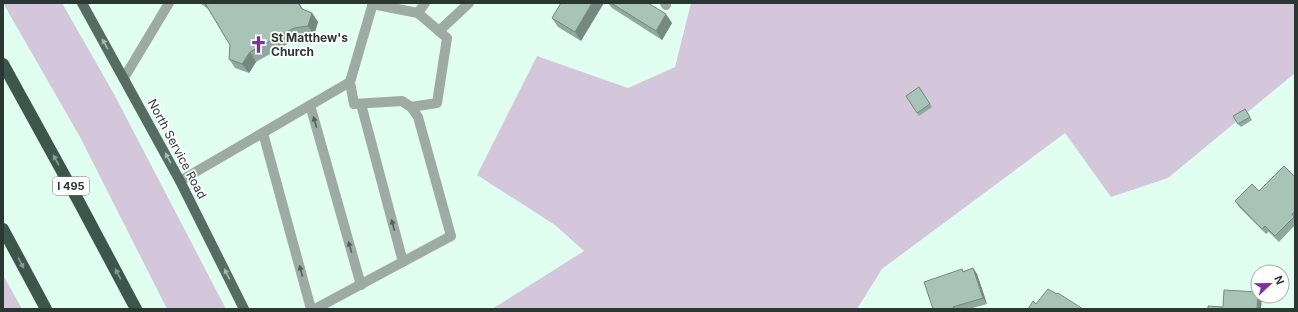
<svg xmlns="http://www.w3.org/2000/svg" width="1298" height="312" font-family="Inter,sans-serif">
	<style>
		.green { fill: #d4c7db }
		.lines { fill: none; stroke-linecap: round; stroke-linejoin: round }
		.minor { stroke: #9eaba5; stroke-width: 10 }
		.major { stroke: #566c62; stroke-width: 10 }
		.highway { stroke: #3d564b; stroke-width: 12 }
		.wall { fill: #90a99d }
		.shaded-wall { fill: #758980 }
		.building { fill: #a7c4b7; stroke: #758980 }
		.oneway { fill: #aab6b0 }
		.oneway2 { fill: #53605a }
		.oneway3 { fill: #8b9a93 }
		.labels { text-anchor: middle; stroke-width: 3.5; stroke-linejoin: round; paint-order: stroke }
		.shield { fill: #fff; stroke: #6b7370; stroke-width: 1 }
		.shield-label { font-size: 11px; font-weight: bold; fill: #2b3732 }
		.poi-label { font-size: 12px; font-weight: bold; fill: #2b3732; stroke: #fff; text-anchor: start }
		.street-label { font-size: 12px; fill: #2b3732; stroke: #fff }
	</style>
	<rect width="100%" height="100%" fill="#e1fff1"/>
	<g class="green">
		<path d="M3,3h59l52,91 112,215h-59l-87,-172z"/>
		<path d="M691,3h604v70l-127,105 -57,19 -46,-64 -183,136 -25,40h-365l92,-58 -29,-26 -78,-50 60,-119 91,32 47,-21z"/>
		<path d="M3,275l19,34h-19z"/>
	</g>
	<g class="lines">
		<g class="minor">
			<path d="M665,3l1,2"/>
			<path d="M372,4l46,9"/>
			<path d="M439,31l30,-28"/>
			<path d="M124,78l45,-75"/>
			<path d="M361,104l42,158"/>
			<path d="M310,105l51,180"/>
			<path d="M411,107l26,-4 10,-65 -29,-25 7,-10"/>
			<path d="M263,133l48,176"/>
			<path d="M180,181l170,-99"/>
			<path d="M315,309l136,-73 -33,-119 -7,-10 -9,-6 -48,3 -4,-22 23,-79"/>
		</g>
		<path class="major" d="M82,3l98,178 64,128"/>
		<g class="highway">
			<path d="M3,64l76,138 57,107"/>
			<path d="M3,229l43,80"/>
		</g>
	</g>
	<g class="wall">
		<path d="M200,3h99l4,7 9,3 6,9 -4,13 -14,2 -44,25 -7,11 -14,-5 -6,-9 1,-14 -22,-36z"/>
		<path d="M561,3l20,38 -23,-14 -6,-9z"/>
		<path d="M608,3h40l24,20 -10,17 -50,-32z"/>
		<path d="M919,87l13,20 -13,9 -13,-20z"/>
		<path d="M1245,109l7,11 -11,7 -3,-3z"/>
		<path d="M1295,177v48l-16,17 -10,-10 -3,2 -27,-27 -4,-6z"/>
		<path d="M973,268l4,6 10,30 -18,5h-36l29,-40 1,2z"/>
	</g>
	<g class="shaded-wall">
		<path d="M298,3h1l9,15z"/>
		<path d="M592,3h12l-23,38 -6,-9z"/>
		<path d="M312,13l6,9 -4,13 -6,-9z"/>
		<path d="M666,14l6,9 -10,17 -6,-9z"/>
		<path d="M250,52l6,10 -7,11 -7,-9z"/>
		<path d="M973,268l4,6 10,30 -4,-6z"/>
		<path d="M1258,292v4h3l1,2 -1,11h-4z"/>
	</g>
	<g class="building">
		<path d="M205,3h93l4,6 10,4 -4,13 -14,2 -44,24 -8,12 -13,-5 1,-14z"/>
		<path d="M561,3h31l-17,29 -23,-14z"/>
		<path d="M611,3h37l18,11 -10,17z"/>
		<path d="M919,87l11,17 -13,9 -11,-17z"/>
		<path d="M1245,109l5,8 -12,7 -5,-8z"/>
		<path d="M1284,166l11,11v34l-3,3 2,3 -19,19 -10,-10 -3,3 -27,-28 17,-17 7,7z"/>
		<path d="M973,268l10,30 -30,9v2h-20l-9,-27 38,-13 1,3z"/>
		<path d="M1048,289l9,5 1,-1 25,16h-55l5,-8 3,3z"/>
		<path d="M1224,290l34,2 -1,17h-49v-3l15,1z"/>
	</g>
	<defs><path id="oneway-solid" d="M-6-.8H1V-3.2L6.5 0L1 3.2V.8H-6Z"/></defs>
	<g class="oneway">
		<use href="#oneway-solid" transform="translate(105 44) rotate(-119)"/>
		<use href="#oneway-solid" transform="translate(168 158) rotate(-119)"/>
		<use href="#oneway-solid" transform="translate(227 274) rotate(-117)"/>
	</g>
	<g class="oneway2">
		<use href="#oneway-solid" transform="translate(315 122) rotate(-106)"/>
		<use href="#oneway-solid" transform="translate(393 225) rotate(-105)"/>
		<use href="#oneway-solid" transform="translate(350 247) rotate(-106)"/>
		<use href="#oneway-solid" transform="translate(301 271) rotate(-105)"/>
	</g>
	<g class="oneway3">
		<use href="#oneway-solid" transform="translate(56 160) rotate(-119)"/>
		<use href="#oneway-solid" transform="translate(21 263) rotate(62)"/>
		<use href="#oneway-solid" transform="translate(118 274) rotate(-118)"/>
	</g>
	<defs>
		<symbol id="church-bare" viewBox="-9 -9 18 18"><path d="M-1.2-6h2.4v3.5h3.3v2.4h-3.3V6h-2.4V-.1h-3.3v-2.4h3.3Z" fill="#7f30a0" stroke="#fff" stroke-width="2.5" paint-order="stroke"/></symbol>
	</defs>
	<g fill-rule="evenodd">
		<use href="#church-bare" x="246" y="32" width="25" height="25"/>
	</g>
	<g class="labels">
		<rect class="shield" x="53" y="177" width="36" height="18" rx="3"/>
		<g class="shield-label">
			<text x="71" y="190">I 495</text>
		</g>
		<g class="poi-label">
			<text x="271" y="42">St Matthew's<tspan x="271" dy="14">Church</tspan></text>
		</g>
		<g class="street-label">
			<text transform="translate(177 149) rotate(62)" y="4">North Service Road</text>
		</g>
	</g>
	<rect width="1298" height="312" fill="none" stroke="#2b3732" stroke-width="8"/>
	<g transform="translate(1270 284) rotate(68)"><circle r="19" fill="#ffffff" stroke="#aaafad"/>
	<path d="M0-3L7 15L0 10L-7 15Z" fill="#7f30a0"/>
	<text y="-6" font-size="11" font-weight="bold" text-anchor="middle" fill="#2b3732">N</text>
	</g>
</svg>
